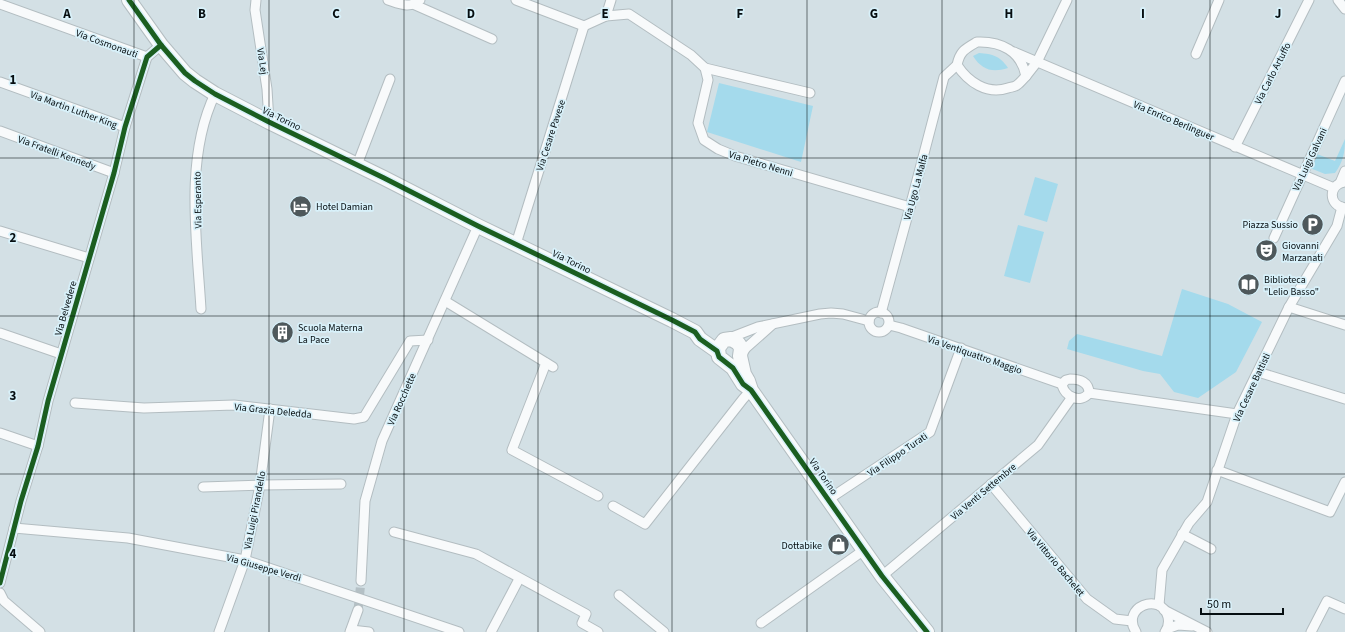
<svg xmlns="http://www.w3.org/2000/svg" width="1345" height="632" font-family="'Source Sans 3',sans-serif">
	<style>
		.green { fill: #a4daec }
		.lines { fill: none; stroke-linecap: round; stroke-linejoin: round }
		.street-tunnel { stroke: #b4c0c5; stroke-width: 9; stroke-dasharray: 9 4.5; stroke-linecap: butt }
		.street-casing { stroke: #b3bdc1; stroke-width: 11 }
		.primary-casing { stroke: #b3bdc1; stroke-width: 16 }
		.street { stroke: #f8fafb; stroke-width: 9 }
		.primary { stroke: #f8fafb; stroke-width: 14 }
		.cycleway-casing { stroke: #d8f1fa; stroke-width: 8 }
		.cycleway { stroke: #1b5e20; stroke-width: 5 }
		.grid { fill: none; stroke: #060e11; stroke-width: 1; stroke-opacity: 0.55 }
		.labels { text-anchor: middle; stroke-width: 3.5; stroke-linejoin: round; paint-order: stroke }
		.street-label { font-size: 10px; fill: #060e11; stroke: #d8f1fa }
		.poi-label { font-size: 10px; fill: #060e11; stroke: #d8f1fa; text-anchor: start }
		.grid-label { font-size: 13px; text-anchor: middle; font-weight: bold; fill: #060e11; stroke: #d8f1fa; stroke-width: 3.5; stroke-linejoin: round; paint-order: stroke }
	</style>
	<rect width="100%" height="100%" fill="#d3e0e5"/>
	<g class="green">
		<path d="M979,53c14,1 21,3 29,15 -16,5 -26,2 -35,-12z"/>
		<path d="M719,83l94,23 -12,56 -94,-30z"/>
		<path d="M1345,139c0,14 -2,23 -10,34l-10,1 -15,-6 7,-14 18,7z"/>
		<path d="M1035,177l23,7 -11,38 -23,-7z"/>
		<path d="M1018,225l26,7 -14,51 -26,-7z"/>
		<path d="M1182,289l46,15 34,18 -26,50 -38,26 -24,-6 -14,-18 -17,-3 -76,-22 2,-8 8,-7 85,22z"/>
	</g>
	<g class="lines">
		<path class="street-tunnel" d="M358,610l3,-29"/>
		<defs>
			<g id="street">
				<path d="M256,0l-1,10 12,79 2,33"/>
				<path d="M388,0c12,4 22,9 32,0"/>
				<path d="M516,0l68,26 22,-10 23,-2 62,41 14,13 3,12 -10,43 6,17 14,9 17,7 175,51"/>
				<path d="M1338,0l7,9"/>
				<path d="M0,4l147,53"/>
				<path d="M415,5l77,34"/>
				<path d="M606,16l5,-16"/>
				<path d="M977,42c24,-1 44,9 49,34 -3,3 -6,7 -9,9 -2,2 -6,2 -9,3 -21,7 -40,-6 -51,-23 3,-14 8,-16 20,-23z"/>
				<path d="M1014,52l320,136"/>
				<path d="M1196,54l23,-54"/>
				<path d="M705,68l105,25"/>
				<path d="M1026,76l11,-14 30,-62"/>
				<path d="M0,82l125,45"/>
				<path d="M0,131l114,42"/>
				<path d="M1235,147l74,-147"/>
				<path d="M357,165l33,-86"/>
				<path d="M1345,182c-17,2 -17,24 0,26"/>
				<path d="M1340,183l5,-12"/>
				<path d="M0,231l89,27"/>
				<path d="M1274,238l71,-157"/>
				<path d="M516,244l68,-218"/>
				<path d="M445,301l108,66"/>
				<path d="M1289,307l56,18"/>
				<path d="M201,309c-4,-68 -17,-151 14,-215"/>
				<circle cx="879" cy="322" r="10"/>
				<path d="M881,313l29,-106 34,-130 13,-12"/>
				<path d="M889,325l12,3 161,56"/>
				<path d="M0,333l61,21"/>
				<path d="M727,339l31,-12 62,-13 11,-1 12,1 26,7"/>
				<path d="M741,355l5,-7 27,-24"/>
				<path d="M546,363l-34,87 86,46"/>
				<path d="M1258,372l87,27"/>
				<path d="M1070,379c10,0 19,3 19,14 -8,11 -25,4 -27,-9l4,-4z"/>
				<path d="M1089,393l148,21"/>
				<path d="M75,403l69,5 90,-3 120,14 10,-2 46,-76 18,-1"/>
				<path d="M0,433l38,13"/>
				<path d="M1217,470l113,42 15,-30"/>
				<path d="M991,484l96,115 28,20 17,2"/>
				<path d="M203,487l57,-2 81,-1"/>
				<path d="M829,499l101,-67 31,-84"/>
				<path d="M613,506l32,18 98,-125 8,-9"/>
				<path d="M14,528l114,10 117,22 214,72"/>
				<path d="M394,532l82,22 110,60 -4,9 16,9"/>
				<path d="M1182,534l29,15"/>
				<path d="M882,576l156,-131 34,-48"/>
				<path d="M361,581l4,-80 17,-60 96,-215"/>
				<path d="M0,583l21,-82 17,-55 10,-45 66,-228 11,-46 22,-70 14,-12"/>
				<path d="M0,593l4,8 36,31"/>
				<path d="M619,595l45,37"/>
				<path d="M1159,605l3,-35 27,-47 18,-21 30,-88 52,-107 48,-81 5,-19"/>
				<path d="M1164,610l43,22"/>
				<path d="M761,623l103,-73"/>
				<path d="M1167,629l11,-4 14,1"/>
				<path d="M351,630l18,2"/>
				<path d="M219,632l26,-72 15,-75 10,-76"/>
				<path d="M350,632l8,-22"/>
				<path d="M491,632l28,-53"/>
				<path d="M1136,632c-16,-25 25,-41 32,-15 1,5 0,11 -3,15"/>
				<path d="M1311,632l16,-31 18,8"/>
			</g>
			<g id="primary">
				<path d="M129,0l32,45 24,28 10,8 20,13 54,28 115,56 94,48 194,94 23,12 5,7 17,12"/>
				<path d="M751,390l-8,-6 -10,-16 -14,-11 -1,-9 6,-8 7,-1 7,4 2,3 1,3 -1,7 4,18 4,7 3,9 131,186 45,56"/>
			</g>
		</defs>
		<use href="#street" class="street-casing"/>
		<use href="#primary" class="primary-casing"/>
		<use href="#street" class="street"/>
		<use href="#primary" class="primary"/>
		<defs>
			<g id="cycleway">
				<path d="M129,0l32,45 24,28 10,8 20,13 54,28 115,56 94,48 194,94 23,12 5,7 17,12 2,6 14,11 10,16 8,6 131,186 45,56"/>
				<path d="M0,583l21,-82 17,-55 10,-45 66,-228 11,-46 22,-70 14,-12"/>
			</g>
		</defs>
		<use href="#cycleway" class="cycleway-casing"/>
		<use href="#cycleway" class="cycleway"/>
	</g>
	<path class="grid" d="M134,0v632M269,0v632M404,0v632M538,0v632M672,0v632M807,0v632M942,0v632M1076,0v632M1210,0v632M0,158h1345M0,316h1345M0,474h1345"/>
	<defs>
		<symbol id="hotel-disc" viewBox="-11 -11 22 22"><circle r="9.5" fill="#4e585b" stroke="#d8f1fa"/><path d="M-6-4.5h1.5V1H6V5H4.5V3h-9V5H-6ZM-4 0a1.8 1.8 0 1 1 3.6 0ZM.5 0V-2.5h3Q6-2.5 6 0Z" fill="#fff"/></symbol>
		<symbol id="parking-disc" viewBox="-11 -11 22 22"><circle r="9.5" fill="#4e585b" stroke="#d8f1fa"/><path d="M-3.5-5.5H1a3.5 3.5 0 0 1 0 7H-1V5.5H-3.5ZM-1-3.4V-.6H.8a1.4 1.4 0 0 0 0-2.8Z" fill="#fff"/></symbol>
		<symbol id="theatre-disc" viewBox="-11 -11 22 22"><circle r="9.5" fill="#4e585b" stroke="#d8f1fa"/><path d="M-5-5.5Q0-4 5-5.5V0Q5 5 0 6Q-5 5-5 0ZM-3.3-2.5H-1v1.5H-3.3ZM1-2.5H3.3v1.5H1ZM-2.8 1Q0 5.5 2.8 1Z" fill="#fff"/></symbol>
		<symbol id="library-disc" viewBox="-11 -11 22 22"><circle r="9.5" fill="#4e585b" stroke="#d8f1fa"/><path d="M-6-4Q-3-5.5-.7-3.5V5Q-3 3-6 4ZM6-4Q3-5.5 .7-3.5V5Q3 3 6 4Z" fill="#fff"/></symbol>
		<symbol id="building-disc" viewBox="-11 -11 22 22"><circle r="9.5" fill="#4e585b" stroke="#d8f1fa"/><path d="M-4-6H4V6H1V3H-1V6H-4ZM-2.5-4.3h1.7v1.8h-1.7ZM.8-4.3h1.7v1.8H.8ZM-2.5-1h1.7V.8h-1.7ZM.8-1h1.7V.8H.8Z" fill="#fff"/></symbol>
		<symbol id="shop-disc" viewBox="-11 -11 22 22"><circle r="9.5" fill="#4e585b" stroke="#d8f1fa"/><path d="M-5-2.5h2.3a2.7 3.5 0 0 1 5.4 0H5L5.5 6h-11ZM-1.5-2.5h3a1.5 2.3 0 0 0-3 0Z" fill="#fff"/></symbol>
	</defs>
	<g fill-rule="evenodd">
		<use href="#hotel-disc" x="288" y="194" width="25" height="25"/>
		<use href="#parking-disc" x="1300" y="212" width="25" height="25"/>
		<use href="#theatre-disc" x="1254" y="238" width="25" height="25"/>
		<use href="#library-disc" x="1236" y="272" width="25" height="25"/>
		<use href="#building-disc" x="270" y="320" width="25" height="25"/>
		<use href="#shop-disc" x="826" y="532" width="25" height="25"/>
	</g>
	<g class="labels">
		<g class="street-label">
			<text transform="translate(107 43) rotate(20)" y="4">Via Cosmonauti</text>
			<text transform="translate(263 61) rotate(81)" y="4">Via Lej</text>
			<text transform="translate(1272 73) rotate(-63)" y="4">Via Carlo Artuffo</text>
			<text transform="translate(74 109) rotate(20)" y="4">Via Martin Luther King</text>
			<text transform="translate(282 118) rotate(26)" y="4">Via Torino</text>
			<text transform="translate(1174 120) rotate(23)" y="4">Via Enrico Berlinguer</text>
			<text transform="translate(550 135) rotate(-72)" y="4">Via Cesare Pavese</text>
			<text transform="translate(57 152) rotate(20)" y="4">Via Fratelli Kennedy</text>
			<text transform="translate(1309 159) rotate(-65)" y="4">Via Luigi Galvani</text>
			<text transform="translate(761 163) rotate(17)" y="4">Via Pietro Nenni</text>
			<text transform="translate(915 187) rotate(-75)" y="4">Via Ugo La Malfa</text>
			<text transform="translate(197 200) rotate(-91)" y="4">Via Esperanto</text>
			<text transform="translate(572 261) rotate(26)" y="4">Via Torino</text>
			<text transform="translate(65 308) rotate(-74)" y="4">Via Belvedere</text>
			<text transform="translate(975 354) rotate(19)" y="4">Via Ventiquattro Maggio</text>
			<text transform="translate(1251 387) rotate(-65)" y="4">Via Cesare Battisti</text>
			<text transform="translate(401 399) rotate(-66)" y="4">Via Rocchette</text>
			<text transform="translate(273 410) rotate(6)" y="4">Via Grazia Deledda</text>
			<text transform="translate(897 454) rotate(-34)" y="4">Via Filippo Turati</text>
			<text transform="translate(824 476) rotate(55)" y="4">Via Torino</text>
			<text transform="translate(983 491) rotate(-40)" y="4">Via Venti Settembre</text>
			<text transform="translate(254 510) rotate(-79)" y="4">Via Luigi Pirandello</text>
			<text transform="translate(1056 562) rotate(50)" y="4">Via Vittorio Bachelet</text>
			<text transform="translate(264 567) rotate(16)" y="4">Via Giuseppe Verdi</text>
		</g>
		<g class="poi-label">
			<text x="316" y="210">Hotel Damian</text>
			<text x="1298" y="228" text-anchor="end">Piazza Sussio</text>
			<text x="1282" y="249">Giovanni<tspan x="1282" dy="12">Marzanati</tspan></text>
			<text x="1264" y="283">Biblioteca<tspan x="1264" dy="12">"Lelio Basso"</tspan></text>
			<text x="298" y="331">Scuola Materna<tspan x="298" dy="12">La Pace</tspan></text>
			<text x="822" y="549" text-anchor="end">Dottabike</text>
		</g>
	</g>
	<g class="grid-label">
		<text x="67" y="18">A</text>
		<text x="202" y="18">B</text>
		<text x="336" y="18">C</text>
		<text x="471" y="18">D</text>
		<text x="605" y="18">E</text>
		<text x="740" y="18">F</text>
		<text x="874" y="18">G</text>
		<text x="1009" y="18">H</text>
		<text x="1143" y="18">I</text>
		<text x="1278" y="18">J</text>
		<text x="13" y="84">1</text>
		<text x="13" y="242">2</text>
		<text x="13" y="400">3</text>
		<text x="13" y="558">4</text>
	</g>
	<path d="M1201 608v6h82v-6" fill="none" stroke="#060e11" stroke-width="2"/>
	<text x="1207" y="608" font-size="12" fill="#060e11" stroke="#d8f1fa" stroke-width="3" paint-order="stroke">50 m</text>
</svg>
